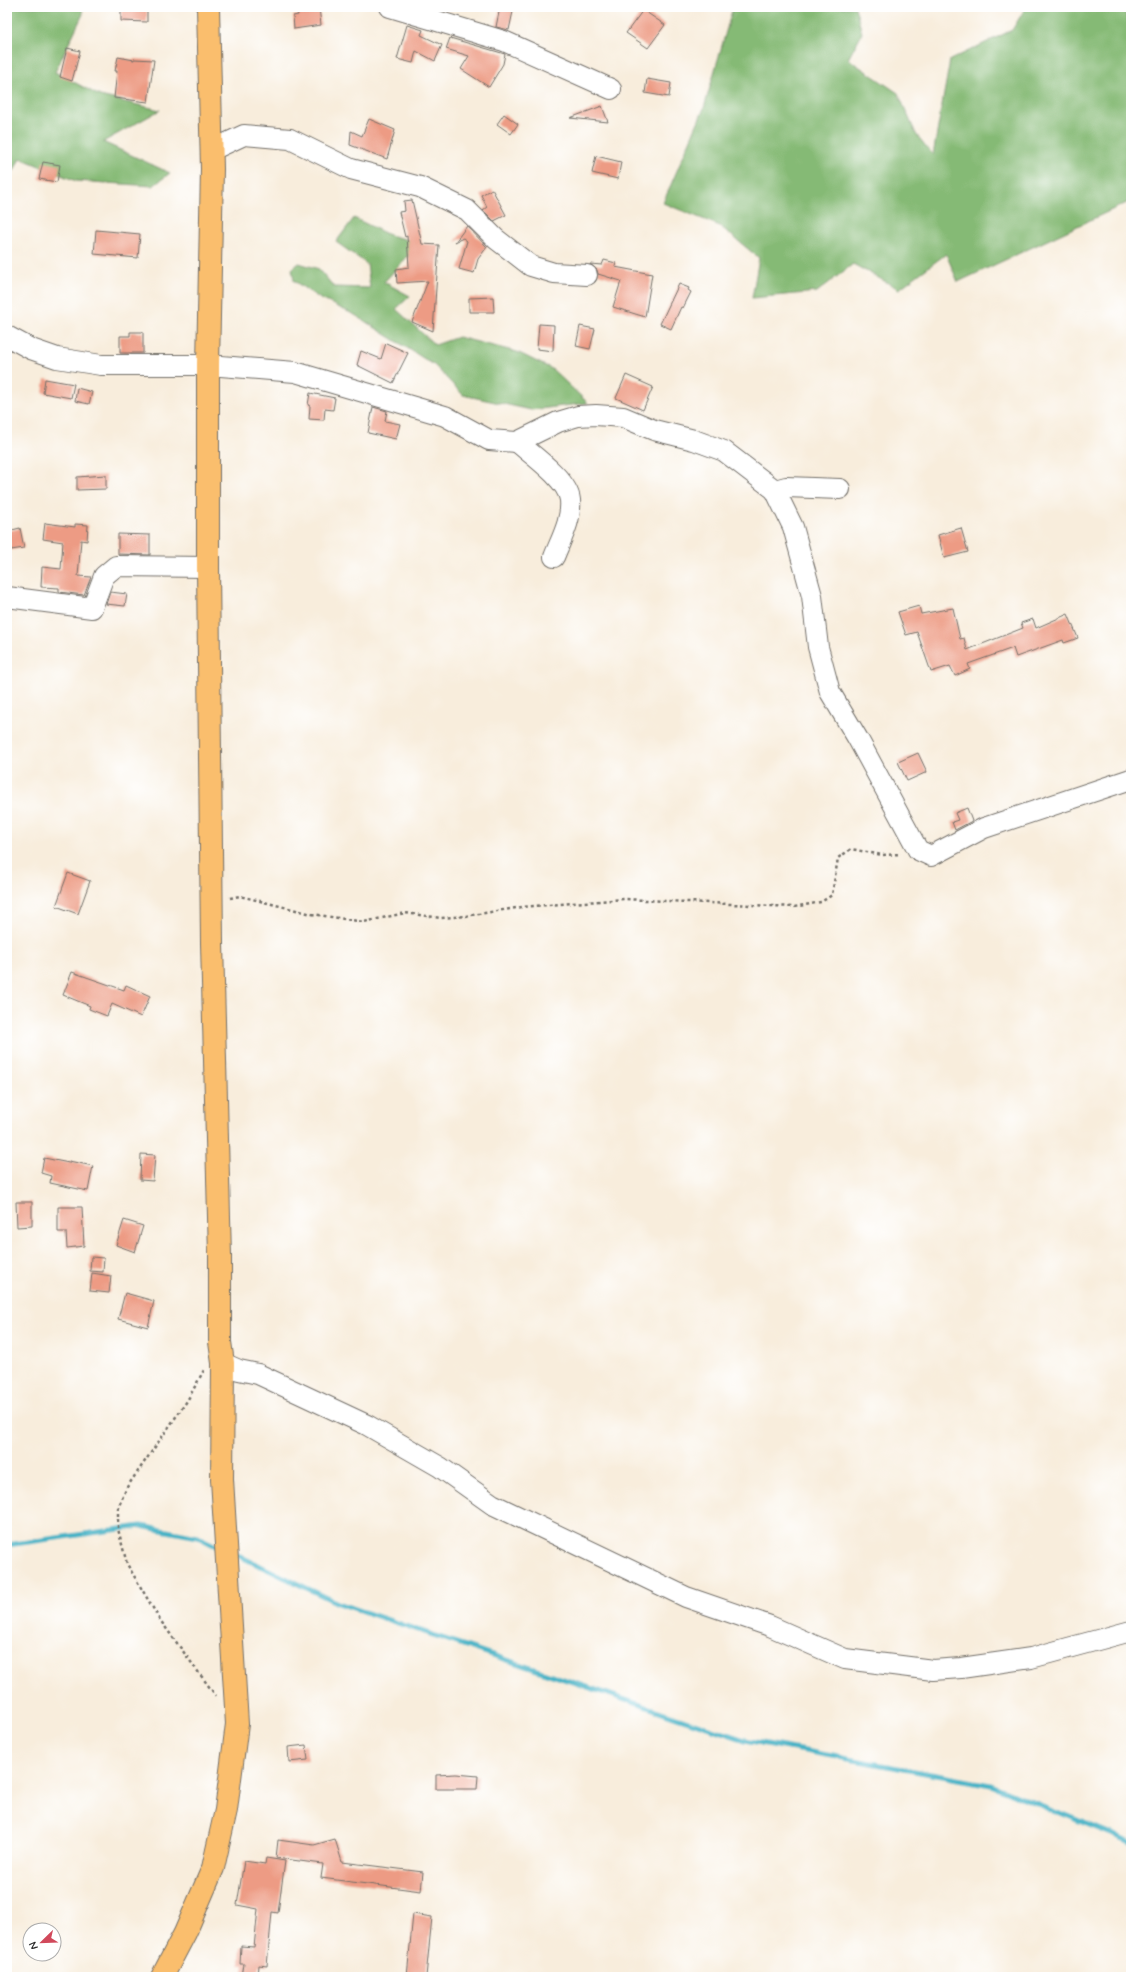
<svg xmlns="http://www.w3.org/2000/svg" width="1138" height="1984" font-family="Mynerve,sans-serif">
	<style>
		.forest { fill: #85ba75; stroke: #587250 }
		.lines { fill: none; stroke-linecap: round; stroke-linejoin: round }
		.stream { stroke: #48b3c6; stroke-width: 5 }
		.building { fill: #ed9b84 }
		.minor-casing { stroke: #736f69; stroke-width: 22 }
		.major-casing { stroke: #736f69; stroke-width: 24 }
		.path { stroke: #736f69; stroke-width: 2.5; stroke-dasharray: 3 3; stroke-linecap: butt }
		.minor { stroke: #fff; stroke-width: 20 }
		.major { stroke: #fabe6d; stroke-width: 22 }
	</style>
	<rect width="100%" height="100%" fill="#fff"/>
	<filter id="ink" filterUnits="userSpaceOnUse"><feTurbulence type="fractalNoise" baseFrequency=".025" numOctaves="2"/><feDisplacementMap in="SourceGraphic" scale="8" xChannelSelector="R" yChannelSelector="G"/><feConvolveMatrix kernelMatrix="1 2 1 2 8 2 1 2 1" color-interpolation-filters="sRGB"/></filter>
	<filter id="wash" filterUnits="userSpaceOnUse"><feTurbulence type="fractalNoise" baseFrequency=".012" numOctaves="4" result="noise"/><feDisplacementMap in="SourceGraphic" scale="16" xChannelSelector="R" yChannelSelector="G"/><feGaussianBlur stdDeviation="0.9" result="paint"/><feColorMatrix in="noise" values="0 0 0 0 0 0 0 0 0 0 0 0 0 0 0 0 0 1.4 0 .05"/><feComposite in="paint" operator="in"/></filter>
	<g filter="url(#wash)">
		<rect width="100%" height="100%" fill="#f8eddc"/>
		<g class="forest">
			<path d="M7,7h75l1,7 -28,58 45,24 60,14 -57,32 67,31 -17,13 -77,-5 -56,-23 -6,13 -7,-4v-146l2,-4z"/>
			<path d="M733,7h122l7,26 -14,26 50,34 18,41 17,21 17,-95 62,-30 14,-23h97l8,22v172l-173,81 -12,-28 -47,35 -46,-25 -36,28 -65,6 7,-40 -39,-32 -57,-23 41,-95z"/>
			<path d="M354,218l35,17 31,8 -36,39 26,14 -14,13 39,36 23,-8 59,15 35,17 36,34 -57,7 -68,-15 -29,-30 -79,-50 -36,-17 -25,-17 -2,-12 7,-6 20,6 15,18 36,1 -3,-24 -31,-22z"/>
		</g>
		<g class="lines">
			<g class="stream">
				<path d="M7,1545l134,-19 57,11 22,11"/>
				<path d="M233,1553l105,50 407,137 246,45 140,57"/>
			</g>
		</g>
		<g id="blocks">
			<g class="building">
				<path d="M121,7h26v15l-26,-1z"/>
				<path d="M296,7h23l2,18 -27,4 -1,-13 5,-1z"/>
				<path d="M500,7h14l-5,23 -13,-3z"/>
				<path d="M643,10l22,15 -17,23 -22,-15z"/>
				<path d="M407,25l16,5 -2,5 21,10 -7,16 -19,-10 -3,12 -16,-4z"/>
				<path d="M450,38l55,16 -2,10 -14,23 -28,-18 8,-13 -23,-7z"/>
				<path d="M67,48l13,3 -8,30 -12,-4z"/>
				<path d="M118,57l16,3v-1l20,1 -6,42 -34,-4 3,-27h-2z"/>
				<path d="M647,79l24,4 -2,14 -24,-4z"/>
				<path d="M602,106l6,16 -38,-4z"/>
				<path d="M504,114l14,10 -7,10 -14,-10z"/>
				<path d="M369,119l26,11 -8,29 -37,-14 1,-14 11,5z"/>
				<path d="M596,156l25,6 -3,17 -26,-6z"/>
				<path d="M43,162l17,3 -3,17 -18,-3z"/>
				<path d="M492,189l14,26 -12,6 -11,-11 4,-3 -6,-12z"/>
				<path d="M412,200l10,44 17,1 -6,86 -21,-9 16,-41 -31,2 -1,-14 13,-2 -2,-31 -2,1 -6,-25 6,-1 -1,-10z"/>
				<path d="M467,226l20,21 -9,12 -4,14 -15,-4 8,-28 -4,-3 -8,4z"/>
				<path d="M96,230l44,4 -2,24 -44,-4z"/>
				<path d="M604,260l12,3 -1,4 37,7 -7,43 -32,-10 8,-26 -23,-7 -1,-4 -7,-6 12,1z"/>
				<path d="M679,284l10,4 -1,2 3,2 -8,16 -2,-1 -10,22 -11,-5z"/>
				<path d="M493,297l1,15h-25v-14z"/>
				<path d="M539,324l15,1 -1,26 -16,-2z"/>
				<path d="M580,326l15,3 -5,20 -14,-3z"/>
				<path d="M130,332h13v21h-23v-17h10z"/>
				<path d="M386,343l22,10 -15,30 -36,-18 4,-14 20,8z"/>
				<path d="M626,375l27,12 -10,23 -27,-12z"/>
				<path d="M45,379l29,5 -3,14 -28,-5z"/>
				<path d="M77,388l15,4 -3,12 -14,-3z"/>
				<path d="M310,393l25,5 -2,12 -8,-1 -1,11 -15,-1 1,-13 -2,-1z"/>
				<path d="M373,407l14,4 -2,10 15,3 -4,15 -28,-6z"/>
				<path d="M106,475v14l-29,1v-13z"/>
				<path d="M45,523l30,4v-3l13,1 -1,16 -6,-1 -3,36 13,1 -7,18 -25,-3v-4l-18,-1 1,-20 19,2 2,-27 -20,-3z"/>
				<path d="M20,528l4,20 -13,2 -3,-19z"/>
				<path d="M961,528l7,24 -24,6 -6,-23z"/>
				<path d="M118,534l32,1v20l-32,-1z"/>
				<path d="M110,592l17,2 -2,12 -19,-2z"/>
				<path d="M919,606l2,8 32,-6 7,31 4,-1 3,12 56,-22 -2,-5 12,-4 3,9 32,-14 10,24 -14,5 -1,-3 -47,17 -3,-9 -45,16 2,5 -15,7 -5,-10 -19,6 -14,-40 -11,3 -8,-23z"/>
				<path d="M918,753l9,19 -20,9 -9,-19z"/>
				<path d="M967,808l5,13 -17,9 -3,-8 6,-2 -3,-7z"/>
				<path d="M68,873l22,8 -12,33 -22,-8z"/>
				<path d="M72,972l52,18 2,-5 24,11 -9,21 -29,-13 -5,12 -18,-7 1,-3 -27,-11z"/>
				<path d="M141,1154l14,1 -2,26 -13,-1z"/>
				<path d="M44,1158l25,5v-2l24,5 -5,25 -38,-8 1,-7 -10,-3z"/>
				<path d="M16,1202h16v24l-15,1z"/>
				<path d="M58,1207h24l2,39 -17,2 -1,-16h-8z"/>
				<path d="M124,1220l19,6 -8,26 -19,-7z"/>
				<path d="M91,1257l13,1 -1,14 -13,-1z"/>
				<path d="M92,1273l19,3 -2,17 -19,-2z"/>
				<path d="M125,1293l29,8 -6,26 -30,-8z"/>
				<path d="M306,1745l2,15 -19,2 -1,-15z"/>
				<path d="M456,1774l22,2 -1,13h-41v-14z"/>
				<path d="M335,1839l7,23 81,10 -2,19 -100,-13 2,-14 -47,-6 2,-18 36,5z"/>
				<path d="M266,1858l19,3 -7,52 -6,-1 -5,54 -8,-1 -1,12h-16l2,-13h-4l1,-18 13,1 4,-38 -21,-4 7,-44 21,3z"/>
				<path d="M413,1914l19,3 -6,60h-19z"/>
			</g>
		</g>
	</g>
	<g filter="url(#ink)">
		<use href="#blocks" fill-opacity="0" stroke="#736f69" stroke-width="1"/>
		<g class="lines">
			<defs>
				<g id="minor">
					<path d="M390,7l114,34 107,48"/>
					<path d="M212,150l32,-15 46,4 61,30 69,18 47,23 29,29 35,27 23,7 33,2"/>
					<path d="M7,336l24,13 26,9 44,7h107l87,7 150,44 44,24 28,2 41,-20 20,-6 18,-1 27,2 31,13 40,10 30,11 51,39 18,37 19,69 6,51 12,45 28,47 60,111 13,6 53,-28 147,-49"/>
					<path d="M517,442c15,13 51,38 53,58 2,20 -9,39 -16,57"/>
					<path d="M775,490l11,-3 54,2"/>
					<path d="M7,597l85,11 12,-32 12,-10 92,1"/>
					<path d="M223,1363l16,7 19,4 109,51 73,42 52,37 194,93 84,29 75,33 88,11 28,-2 70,-10 100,-27"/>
				</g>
				<path id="major" d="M162,1977l23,-44 28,-65 13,-58 11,-86 -15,-245 1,-116 -3,-21v-86l-8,-313 -4,-376v-202l4,-196 -4,-162"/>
			</defs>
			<use href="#minor" class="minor-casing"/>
			<use href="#major" class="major-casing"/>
			<g class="path">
				<path d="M230,898l10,-2 72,18 52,8 41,-9 36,5 25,-2 56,-9 102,-8 170,8 27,-5 11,-7 6,-37 13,-9 31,6 19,-1"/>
				<path d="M204,1370l-17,31 -60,86 -9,21v21l9,35 33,56 56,76"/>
			</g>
			<use href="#minor" class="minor"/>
			<use href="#major" class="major"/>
		</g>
	</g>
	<rect width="1138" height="1984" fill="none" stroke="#fff" stroke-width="24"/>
	<g transform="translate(42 1942) rotate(247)"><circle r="19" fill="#ffffff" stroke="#aaaaaa"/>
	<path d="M0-3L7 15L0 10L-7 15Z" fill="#d1495b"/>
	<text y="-6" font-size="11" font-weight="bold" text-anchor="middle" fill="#2b2b2b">N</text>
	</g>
</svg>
